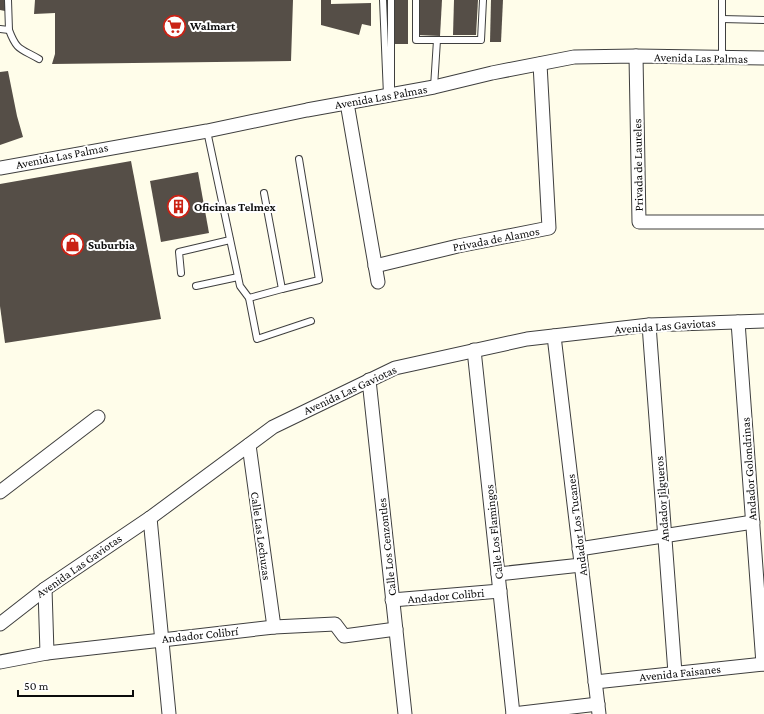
<svg xmlns="http://www.w3.org/2000/svg" width="764" height="714" font-family="'Crimson Pro',serif">
	<style>
		.building { fill: #554e47 }
		.lines { fill: none; stroke-linecap: round; stroke-linejoin: round }
		.lane-casing { stroke: #3f3f3f; stroke-width: 8 }
		.street-casing { stroke: #3f3f3f; stroke-width: 15 }
		.lane { stroke: #fff; stroke-width: 6 }
		.street { stroke: #fff; stroke-width: 13 }
		.labels { text-anchor: middle; stroke-width: 4; stroke-linejoin: round; paint-order: stroke }
		.poi-label { font-size: 12px; font-weight: bold; fill: #0c0c0c; stroke: #fff; text-anchor: start }
		.street-label { font-size: 12px; fill: #0c0c0c; stroke: #fff }
	</style>
	<rect width="100%" height="100%" fill="#fffdea"/>
	<g class="building">
		<path d="M0,0h5v11l-5,-1z"/>
		<path d="M35,0h258l-2,61 -239,3 3,-10v-41l-21,1z"/>
		<path d="M321,0h10v4l40,-1v23l-9,-2 -3,11 -38,-10z"/>
		<rect x="394" y="0" width="14" height="44"/>
		<path d="M417,0h25l-2,36 -23,-1z"/>
		<path d="M454,0h24l-2,35h-23z"/>
		<path d="M491,0h12l-2,42h-11z"/>
		<path d="M8,71l9,45 6,21 -23,8v-73z"/>
		<path d="M131,161l30,158 -156,24 -5,-37v-122z"/>
		<path d="M198,172l11,61 -48,9 -11,-61z"/>
	</g>
	<g class="lines">
		<defs>
			<g id="lane">
				<path d="M383,0l4,95"/>
				<path d="M391,0v95"/>
				<path d="M416,0v40h65l2,-40"/>
				<path d="M722,19l42,1"/>
				<path d="M0,29l9,1 -1,-30"/>
				<path d="M9,30c8,21 11,18 30,29"/>
				<path d="M722,58v-58"/>
				<path d="M434,87l3,-47"/>
				<path d="M207,131l33,155 9,12 8,41 54,-18"/>
				<path d="M181,273l-2,-21 51,-12"/>
				<path d="M196,286l42,-9"/>
				<path d="M282,289l37,-9 -20,-121"/>
				<path d="M249,298l33,-9 -18,-96"/>
			</g>
			<g id="street">
				<path d="M636,56l3,166h125"/>
				<path d="M347,103l31,179"/>
				<path d="M0,168l207,-37 100,-21 127,-23 58,-14 82,-16 62,-1 128,2"/>
				<path d="M375,266l83,-20 91,-18 -9,-164"/>
				<path d="M738,322l25,342"/>
				<path d="M649,325l26,348"/>
				<path d="M554,336l45,378"/>
				<path d="M474,350l39,364"/>
				<path d="M369,380l36,334"/>
				<path d="M249,445l25,182"/>
				<path d="M0,492l98,-75"/>
				<path d="M150,518l19,196"/>
				<path d="M579,549l174,-27"/>
				<path d="M498,574l83,-9"/>
				<path d="M45,589l2,64"/>
				<path d="M392,600l108,-9"/>
				<path d="M0,624l45,-35 105,-71 123,-91 122,-59 132,-29 122,-14 115,-4"/>
				<path d="M0,662l47,-9 115,-13 112,-13 61,-3 9,12 52,-7"/>
				<path d="M595,682l169,-18"/>
				<path d="M513,714l85,-10"/>
			</g>
		</defs>
		<use href="#lane" class="lane-casing"/>
		<use href="#street" class="street-casing"/>
		<use href="#lane" class="lane"/>
		<use href="#street" class="street"/>
	</g>
	<defs>
		<symbol id="supermarket-ring" viewBox="-11 -11 22 22"><circle r="9.5" fill="#fff" stroke="#ca2215" stroke-width="1.5"/><path d="M-6-5.5h2.5l.6 2H6L4.5 2H-2.5L-4.4-4H-6ZM-1.5 3.2a1.3 1.3 0 1 0 .1 0ZM3 3.2a1.3 1.3 0 1 0 .1 0Z" fill="#ca2215"/></symbol>
		<symbol id="building-ring" viewBox="-11 -11 22 22"><circle r="9.5" fill="#fff" stroke="#ca2215" stroke-width="1.5"/><path d="M-4-6H4V6H1V3H-1V6H-4ZM-2.5-4.3h1.7v1.8h-1.7ZM.8-4.3h1.7v1.8H.8ZM-2.5-1h1.7V.8h-1.7ZM.8-1h1.7V.8H.8Z" fill="#ca2215"/></symbol>
		<symbol id="shop-ring" viewBox="-11 -11 22 22"><circle r="9.5" fill="#fff" stroke="#ca2215" stroke-width="1.5"/><path d="M-5-2.5h2.3a2.7 3.5 0 0 1 5.4 0H5L5.5 6h-11ZM-1.5-2.5h3a1.5 2.3 0 0 0-3 0Z" fill="#ca2215"/></symbol>
	</defs>
	<g fill-rule="evenodd">
		<use href="#supermarket-ring" x="162" y="14" width="25" height="25"/>
		<use href="#building-ring" x="166" y="194" width="25" height="25"/>
		<use href="#shop-ring" x="60" y="232" width="25" height="25"/>
	</g>
	<g class="labels">
		<g class="poi-label">
			<text x="190" y="30">Walmart</text>
			<text x="194" y="211">Oficinas Telmex</text>
			<text x="88" y="249">Suburbia</text>
		</g>
		<g class="street-label">
			<text transform="translate(701 58) rotate(1)" y="4">Avenida Las Palmas</text>
			<text transform="translate(381 97) rotate(-10)" y="4">Avenida Las Palmas</text>
			<text transform="translate(62 156) rotate(-11)" y="4">Avenida Las Palmas</text>
			<text transform="translate(638 165) rotate(-91)" y="4">Privada de Laureles</text>
			<text transform="translate(496 239) rotate(-11)" y="4">Privada de Alamos</text>
			<text transform="translate(665 326) rotate(-4)" y="4">Avenida Las Gaviotas</text>
			<text transform="translate(350 390) rotate(-25)" y="4">Avenida Las Gaviotas</text>
			<text transform="translate(749 469) rotate(-94)" y="4">Andador Golondrinas</text>
			<text transform="translate(662 499) rotate(-94)" y="4">Andador Jilgueros</text>
			<text transform="translate(577 525) rotate(-97)" y="4">Andador Los Tucanes</text>
			<text transform="translate(494 532) rotate(-96)" y="4">Calle Los Flamingos</text>
			<text transform="translate(261 536) rotate(82)" y="4">Calle Las Lechuzas</text>
			<text transform="translate(387 547) rotate(-96)" y="4">Calle Los Cenzontles</text>
			<text transform="translate(79 566) rotate(-35)" y="4">Avenida Las Gaviotas</text>
			<text transform="translate(446 596) rotate(-5)" y="4">Andador Colibri</text>
			<text transform="translate(200 635) rotate(-6)" y="4">Andador Colibrí</text>
			<text transform="translate(680 673) rotate(-6)" y="4">Avenida Faisanes</text>
		</g>
	</g>
	<path d="M18 690v6h115v-6" fill="none" stroke="#0c0c0c" stroke-width="2"/>
	<text x="24" y="690" font-size="12" fill="#0c0c0c" stroke="#ffffff" stroke-width="3" paint-order="stroke">50 m</text>
</svg>
